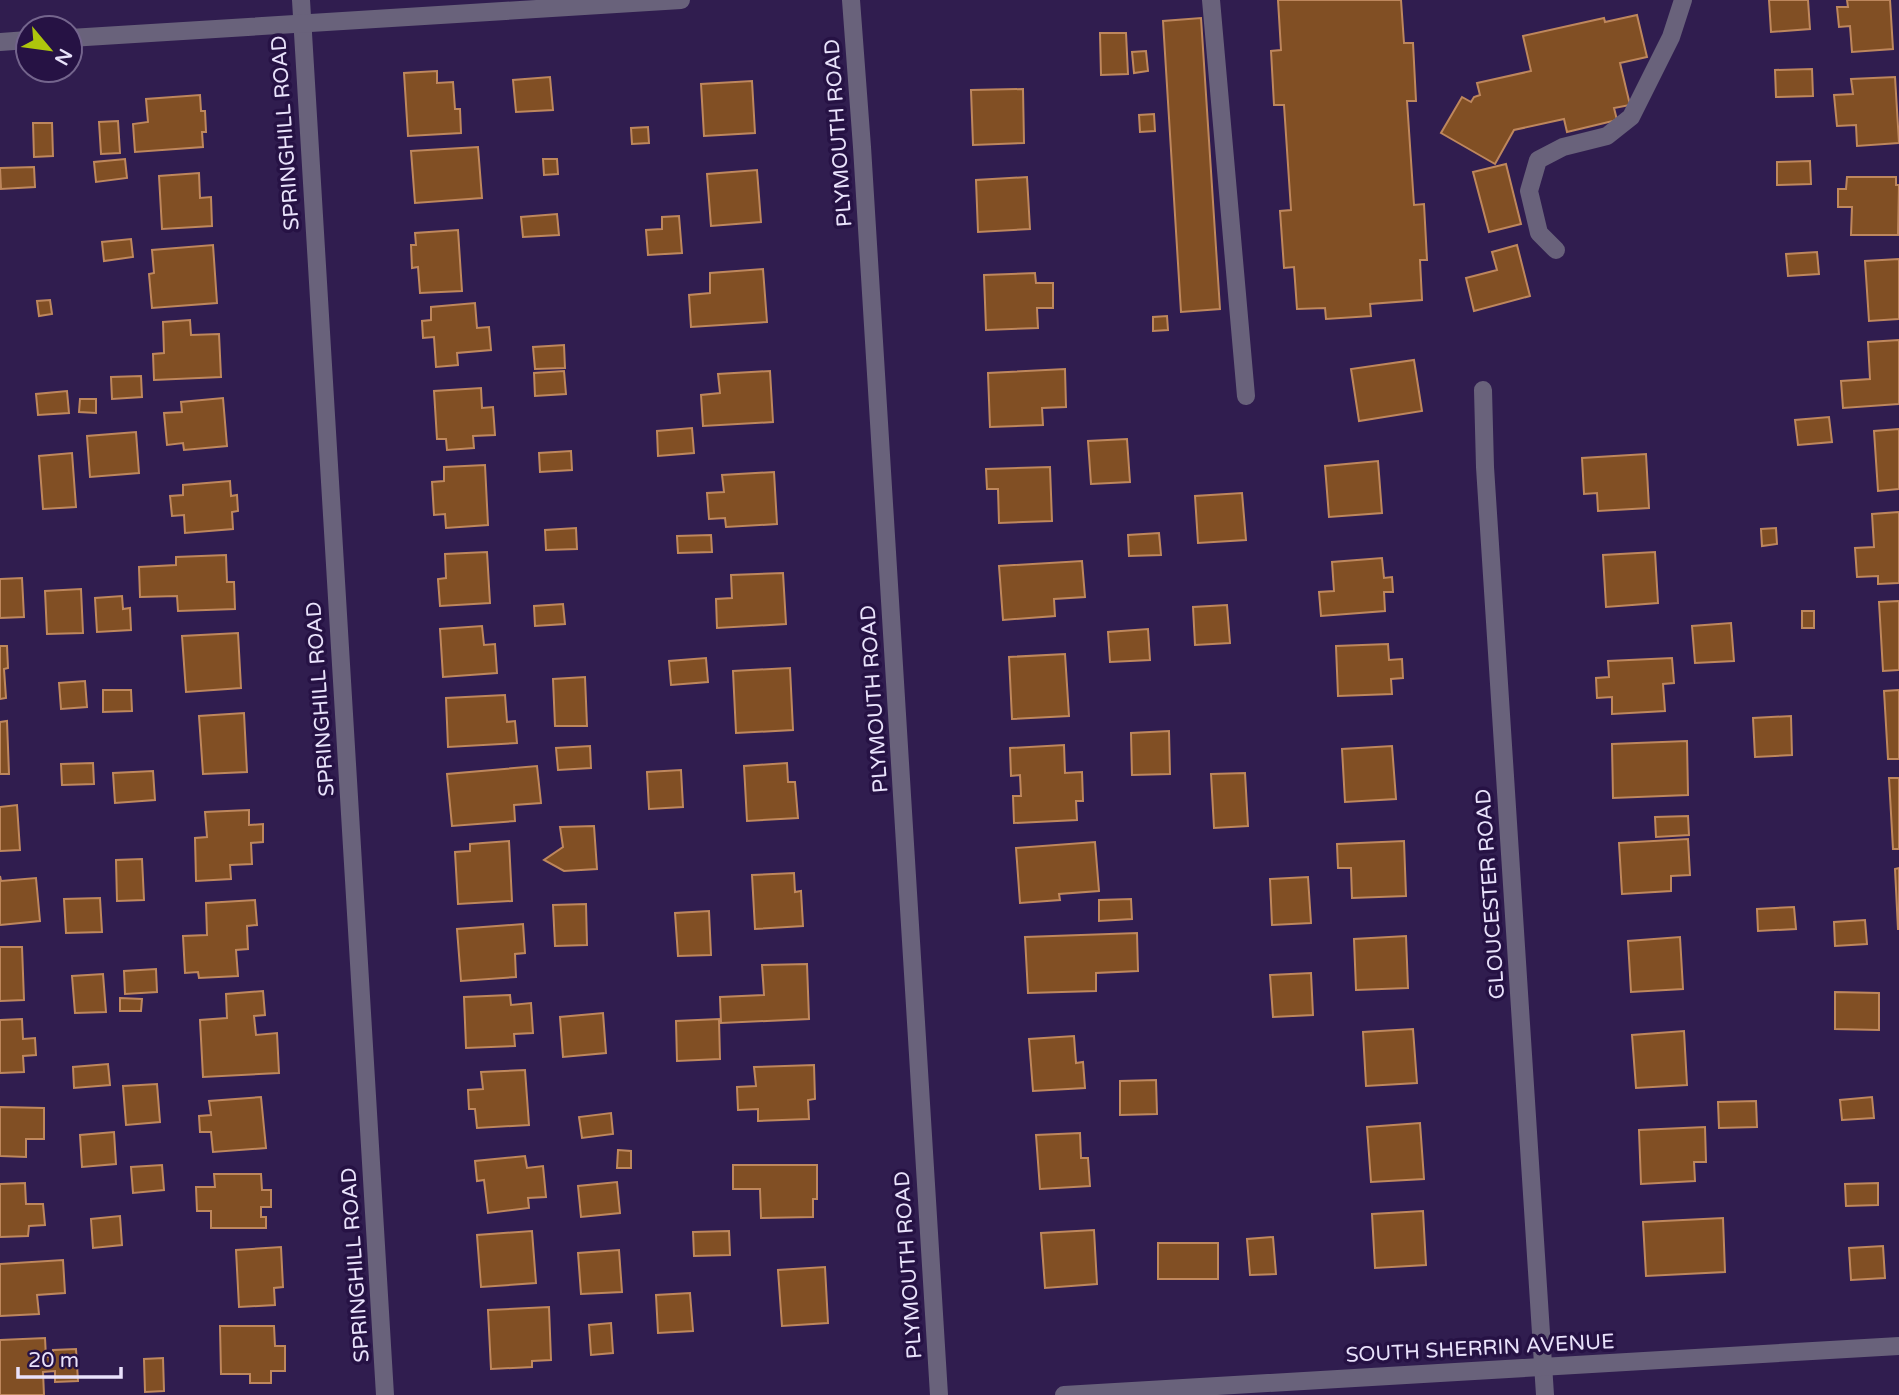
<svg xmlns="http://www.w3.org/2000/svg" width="1899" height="1395" font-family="'Varela Round',sans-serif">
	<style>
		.building { fill: #814f24; stroke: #be875d; stroke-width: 2 }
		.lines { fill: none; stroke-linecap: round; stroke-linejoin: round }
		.minor { stroke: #69627b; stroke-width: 18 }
		.labels { text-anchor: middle; stroke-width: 7; stroke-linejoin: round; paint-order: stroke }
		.street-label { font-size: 21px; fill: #e9e2fb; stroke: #261244 }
	</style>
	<rect width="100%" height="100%" fill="#301d4f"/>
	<g class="building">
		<path d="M1278,0h123l3,43h9l3,58h-9l7,104 10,-1 3,56h-7l2,40 -52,4 1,12 -45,3 -1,-11 -28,1 -3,-42 -10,1 -4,-57 11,-1 -7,-105h-10l-3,-54 10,-1z"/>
		<path d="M1769,0h39l2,29 -39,3z"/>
		<path d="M1847,0h43l3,49 -41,3 -2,-26 -11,1 -2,-20h11z"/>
		<path d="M1637,15l10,42 -27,6 10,42 -16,3 3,12 -50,12 -3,-13 -50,11 -19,34 -54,-31 21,-36 9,5 3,-5 6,-2 -3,-12 54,-12 -8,-35 81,-18 1,4z"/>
		<path d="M1201,18l19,291 -39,3 -18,-291z"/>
		<path d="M1100,33h26l2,41 -27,1z"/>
		<path d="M1146,51l2,20 -14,2 -2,-21z"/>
		<path d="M1812,69l1,27 -37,1 -1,-27z"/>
		<path d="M437,71v12l16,-1 2,27h5l1,24 -53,3 -4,-63z"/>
		<path d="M550,77l3,33 -37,2 -3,-32z"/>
		<path d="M1895,77l4,66 -42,3 -1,-21 -19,1 -3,-31 19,-1 -2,-15z"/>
		<path d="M752,81l3,52 -51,3 -3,-52z"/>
		<path d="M1023,89l1,54 -51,2 -2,-55z"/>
		<path d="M200,95l1,16h4l1,21h-4l1,15 -68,5 -2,-28 15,-2 -2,-23z"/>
		<path d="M1154,114l1,17 -15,1 -1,-17z"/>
		<path d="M118,121l2,32 -19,1 -2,-32z"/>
		<path d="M33,123h19l1,33 -19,1z"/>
		<path d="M648,127l1,16 -17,1 -1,-16z"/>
		<path d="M478,147l4,51 -67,5 -4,-52z"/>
		<path d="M125,159l2,19 -31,4 -2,-20z"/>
		<path d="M543,159h14l1,15 -14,1z"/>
		<path d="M1810,161l1,23 -34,1v-23z"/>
		<path d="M1506,164l15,60 -32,8 -16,-60z"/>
		<path d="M34,167l1,20 -34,2 -1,-21z"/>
		<path d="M757,170l4,52 -50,4 -4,-52z"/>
		<path d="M199,173l1,25 11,-1 1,29 -50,3 -3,-53z"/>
		<path d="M1027,177l3,52 -52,3 -2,-52z"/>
		<path d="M1847,177h49v8h3l-1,50h-47l1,-28h-14v-18h8z"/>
		<path d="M557,214l2,21 -36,2 -2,-20z"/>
		<path d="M679,216l3,37 -34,2 -2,-25 16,-1v-12z"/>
		<path d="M458,230l4,61 -42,2 -2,-26 -6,1 -1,-23h5l-1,-12z"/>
		<path d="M131,239l2,18 -29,4 -2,-19z"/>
		<path d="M213,245l4,58 -65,5 -3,-34 5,-1 -2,-23z"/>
		<path d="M1517,245l13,51 -56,15 -8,-33 31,-8 -5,-18z"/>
		<path d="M1817,252l2,22 -31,2 -2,-22z"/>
		<path d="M1899,259v60l-30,2 -4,-60z"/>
		<path d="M763,269l4,53 -76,5 -2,-32 21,-2v-20z"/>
		<path d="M1035,273l1,10h17v25h-16l1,20 -52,2 -2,-55z"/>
		<path d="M50,300l2,14 -13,2 -2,-15z"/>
		<path d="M475,303l2,25 12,-1 2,23 -34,3 1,12 -22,2 -2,-30 -11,1 -1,-17 9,-1v-13z"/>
		<path d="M1167,316l1,14 -15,1v-14z"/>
		<path d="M190,320l1,15 28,-1 2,43 -67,3 -1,-26 11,-1 -1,-31z"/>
		<path d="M1899,340v64l-56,4 -2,-27 29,-2 -2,-37z"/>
		<path d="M564,345l1,23 -30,1 -2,-22z"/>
		<path d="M1414,360l8,51 -63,10 -8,-52z"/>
		<path d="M1065,369l1,38 -24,1 1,17 -53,2 -2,-54z"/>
		<path d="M564,371l2,23 -31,2 -1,-23z"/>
		<path d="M770,371l3,51 -70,4 -2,-31 19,-2 -2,-19z"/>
		<path d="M141,376l1,21 -30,2 -1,-22z"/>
		<path d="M481,388l1,20 11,-1 2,28 -22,1 1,12 -27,2 -1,-11h-9l-3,-48z"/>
		<path d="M67,391l2,22 -31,2 -2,-21z"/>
		<path d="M223,398l4,48 -43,4 -1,-7 -16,2 -3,-32 18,-1 -1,-10z"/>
		<path d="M80,399h16v14l-17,-1z"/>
		<path d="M1829,417l3,25 -34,3 -3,-25z"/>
		<path d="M692,428l2,25 -36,3 -1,-25z"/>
		<path d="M1899,429v60l-21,2 -4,-60z"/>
		<path d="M136,432l3,41 -49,4 -3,-41z"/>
		<path d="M1127,439l3,43 -39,2 -3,-43z"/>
		<path d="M571,451l1,19 -32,2 -1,-19z"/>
		<path d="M72,453l4,54 -33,2 -4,-53z"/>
		<path d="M1646,454l3,54 -51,3 -1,-18 -13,1 -2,-36z"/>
		<path d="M1378,461l4,52 -53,4 -4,-51z"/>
		<path d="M485,465l3,60 -42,3 -1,-14 -11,1 -2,-33 12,-1v-14z"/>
		<path d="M1050,467l2,54 -53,2 -1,-34h-11l-1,-20z"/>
		<path d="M774,472l3,52 -51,3 -1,-9 -16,1 -2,-26 17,-1 -2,-17z"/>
		<path d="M230,481l1,15 6,-1 1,16 -6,1 1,17 -48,4 -1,-18 -12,1 -2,-20 13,-1v-10z"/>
		<path d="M1242,493l4,47 -48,3 -3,-47z"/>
		<path d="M1899,512v71l-21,1v-8l-21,1 -2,-29 19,-1 -2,-33z"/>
		<path d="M576,528l1,21 -31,1 -1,-20z"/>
		<path d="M1776,528l1,16 -15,2 -1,-17z"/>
		<path d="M1159,533l2,22 -32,1 -1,-21z"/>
		<path d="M711,535l1,17 -34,1 -1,-17z"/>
		<path d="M487,552l3,51 -50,3 -2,-27 8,-1 -1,-24z"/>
		<path d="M1655,552l3,51 -52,4 -3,-52z"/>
		<path d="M226,555l1,27h7l1,27 -57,2 -1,-15 -37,1 -1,-30 37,-2v-8z"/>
		<path d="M1382,558l2,20 8,-1 1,15h-9l1,19 -64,5 -2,-24 15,-1 -2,-29z"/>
		<path d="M1082,561l3,36 -31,2 1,17 -52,4 -4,-54z"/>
		<path d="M783,573l3,51 -69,4 -1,-29 16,-1 -1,-23z"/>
		<path d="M22,578l2,39 -24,1v-39z"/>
		<path d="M81,589l2,44 -36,1 -2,-43z"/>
		<path d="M122,596l1,13 7,-1 1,22 -34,2 -2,-34z"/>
		<path d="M1899,601v69l-16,1 -4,-69z"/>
		<path d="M563,604l2,20 -30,2 -1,-20z"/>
		<path d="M1227,605l3,38 -35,2 -2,-38z"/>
		<rect x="1802" y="611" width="12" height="17"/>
		<path d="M1731,623l3,38 -39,2 -3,-37z"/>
		<path d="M482,626l2,19 11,-1 2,29 -54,4 -3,-48z"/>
		<path d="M1148,629l2,31 -40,2 -2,-30z"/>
		<path d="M238,633l3,55 -55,4 -4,-56z"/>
		<path d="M1388,644l1,16 13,-1 1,19 -12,1 1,15 -54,2 -2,-50z"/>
		<path d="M0,646h7l1,22 -4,1 2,29 -6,1z"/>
		<path d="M1065,654l4,62 -57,3 -3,-62z"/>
		<path d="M706,658l2,24 -37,3 -2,-24z"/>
		<path d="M1672,658l2,25 -11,1 2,27 -53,3v-17l-15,1 -1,-20 13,-1 -1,-16z"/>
		<path d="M790,668l3,62 -57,3 -3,-62z"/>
		<path d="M585,677l2,49h-32l-2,-47z"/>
		<path d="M85,681l2,26 -26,2 -2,-26z"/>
		<path d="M103,690h28l1,21 -29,1z"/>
		<path d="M1899,690v69h-11l-4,-68z"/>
		<path d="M505,695l2,27 8,-1 2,22 -69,4 -2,-49z"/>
		<path d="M244,713l3,59 -44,2 -4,-58z"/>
		<path d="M1791,716l1,39 -37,2 -2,-39z"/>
		<path d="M7,721l2,53h-9v-52z"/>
		<path d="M1169,731l1,43 -38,1 -1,-42z"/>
		<path d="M1687,741l1,54 -75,3 -1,-54z"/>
		<path d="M1064,745l1,28 17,-1 1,29h-7l1,19 -63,3 -1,-27h8l-1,-21 -9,1 -1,-28z"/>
		<path d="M590,746l1,22 -33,2 -2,-22z"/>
		<path d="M1392,746l4,53 -51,3 -3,-53z"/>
		<path d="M93,763l1,21 -32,1 -1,-21z"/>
		<path d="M787,763l1,19h7l3,36 -51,3 -3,-55z"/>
		<path d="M537,766l4,37 -27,2 1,16 -63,5 -5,-52z"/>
		<path d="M681,770l2,37 -34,2 -2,-37z"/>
		<path d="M153,771l2,29 -40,3 -2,-30z"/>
		<path d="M1245,773l3,53 -34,2 -3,-54z"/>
		<path d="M1889,778h10v71h-6z"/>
		<path d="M17,805l3,45 -20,1v-44z"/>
		<path d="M249,810v15l14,-1v18l-12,1 1,21 -22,1 1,14 -35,2 -1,-43 12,-1 -2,-25z"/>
		<path d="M1688,816l1,19 -33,2 -1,-20z"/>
		<path d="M594,826l3,43 -33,2 -20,-11 19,-13 -3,-20z"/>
		<path d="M1688,839l2,36 -19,1v15l-49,3 -3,-51z"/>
		<path d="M509,841l3,60 -54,3 -3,-52 15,-1v-7z"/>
		<path d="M1404,841l2,55 -54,2 -1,-30h-13l-1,-24z"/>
		<path d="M1095,842l4,49 -40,3 1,6 -40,3 -4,-55z"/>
		<path d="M142,859l2,41 -27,1 -1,-41z"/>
		<path d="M1899,868v61h-1l-3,-60z"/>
		<path d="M794,873l1,19 6,-1 2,35 -48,3 -3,-54z"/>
		<path d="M0,876l1,5 35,-3 4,43 -40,4z"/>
		<path d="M1308,877l3,46 -39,2 -2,-46z"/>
		<path d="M100,898l2,34 -36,1 -2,-34z"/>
		<path d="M1131,899l1,20 -33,2v-21z"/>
		<path d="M255,900l2,25 -10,1 1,23 -12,1 2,26 -39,2 -1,-6 -13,1 -2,-37 24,-1 -1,-32z"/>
		<path d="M586,904l1,41 -32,1 -2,-41z"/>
		<path d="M1794,907l2,22 -38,2 -1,-22z"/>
		<path d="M709,911l2,44 -33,1 -3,-43z"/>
		<path d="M1865,920l2,24 -32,2 -1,-24z"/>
		<path d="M523,924l2,29 -10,1 1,23 -55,4 -4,-52z"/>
		<path d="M1137,933l1,38 -42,2v18l-68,2 -3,-56z"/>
		<path d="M1406,936l2,52 -52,2 -2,-51z"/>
		<path d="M1680,937l3,52 -52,3 -3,-51z"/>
		<path d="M0,947h22l2,53 -24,1z"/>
		<path d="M807,964l2,55 -88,4 -1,-26 44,-2 -2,-30z"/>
		<path d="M156,969l1,23 -32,2 -1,-23z"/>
		<path d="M1311,973l2,42 -40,2 -3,-42z"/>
		<path d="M103,974l3,38 -31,1 -3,-37z"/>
		<path d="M263,991l2,24 -11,1 2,19 21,-2 2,40 -76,4 -3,-57 27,-2 -1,-24z"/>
		<path d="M1835,992l44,1v37l-44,-1z"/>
		<path d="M510,995l1,10 20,-2 2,30 -19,1 1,12 -49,2 -2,-51z"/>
		<path d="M120,998l22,1 -1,12h-21z"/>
		<path d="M603,1013l3,40 -43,4 -3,-40z"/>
		<path d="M22,1019l1,20 12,-1 1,17 -13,1 1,16 -24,1v-53z"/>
		<path d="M719,1019l1,40 -43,2 -1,-40z"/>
		<path d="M1413,1029l4,54 -51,3 -3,-54z"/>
		<path d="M1684,1031l3,54 -51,3 -4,-53z"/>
		<path d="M1074,1036l2,27 7,-1 2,26 -52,3 -4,-52z"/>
		<path d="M108,1064l2,21 -36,3 -1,-21z"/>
		<path d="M814,1065l1,34 -7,1 1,19 -51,2v-12l-20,1 -1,-23 19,-1 -2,-19z"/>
		<path d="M525,1070l4,55 -52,3 -2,-19h-6l-1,-19 15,-1 -2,-17z"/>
		<path d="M1156,1080l1,34 -37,1v-34z"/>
		<path d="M157,1084l3,38 -34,3 -3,-39z"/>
		<path d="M261,1097l5,51 -53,4 -2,-20h-11l-1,-16 12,-1 -2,-14z"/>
		<path d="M1872,1097l2,21 -32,2 -2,-20z"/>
		<path d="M1756,1101l1,26 -38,1 -1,-26z"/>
		<path d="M0,1107l44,1v31h-18v18l-26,-1z"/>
		<path d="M611,1113l2,21 -31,4 -3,-21z"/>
		<path d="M1420,1123l4,56 -53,3 -4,-55z"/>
		<path d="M1705,1127l1,35h-12l1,19 -54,3 -2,-54z"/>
		<path d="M114,1132l2,32 -34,3 -2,-32z"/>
		<path d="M1080,1133l1,25h7l2,28 -50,3 -4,-54z"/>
		<path d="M618,1150l13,1v17h-14z"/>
		<path d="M525,1156l2,12 16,-2 3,31 -18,1 1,10 -41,5 -4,-33 -7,1 -2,-20z"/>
		<path d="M162,1165l2,25 -31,3 -2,-26z"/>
		<path d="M733,1165h84v34h-4v18l-52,1 -1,-29h-27z"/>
		<path d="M214,1174h47l1,16h9v17h-10v10h5v11h-55v-17h-14l-1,-24h19z"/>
		<path d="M617,1182l3,31 -39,4 -3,-31z"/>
		<path d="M25,1183l1,21h17l2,21 -16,1 -1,10 -28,1v-53z"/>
		<path d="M1878,1183v22l-32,1 -1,-22z"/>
		<path d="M1423,1211l3,54 -51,3 -3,-54z"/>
		<path d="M120,1216l2,29 -29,3 -2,-29z"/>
		<path d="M1723,1218l2,54 -79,4 -3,-54z"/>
		<path d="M1094,1230l3,54 -52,4 -4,-55z"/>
		<path d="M532,1231l4,52 -55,4 -4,-52z"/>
		<path d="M729,1231l1,24 -36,1 -1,-24z"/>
		<path d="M1273,1237l3,37 -26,1 -3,-36z"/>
		<rect x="1158" y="1243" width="60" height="36"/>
		<path d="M1883,1246l2,32 -34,2 -2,-32z"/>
		<path d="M281,1247l2,40 -9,1 1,17 -36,2 -3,-57z"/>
		<path d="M619,1250l3,42 -41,2 -3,-41z"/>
		<path d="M63,1260l2,33 -28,2 2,19 -39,2v-52z"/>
		<path d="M825,1267l3,56 -46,3 -4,-56z"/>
		<path d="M690,1293l3,38 -35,2 -2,-38z"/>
		<path d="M549,1307l2,53 -19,1v6l-41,2 -3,-59z"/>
		<path d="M611,1323l2,30 -22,2 -2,-30z"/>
		<path d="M220,1326h54l1,20h10v25h-14v12h-21v-9h-29z"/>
		<path d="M45,1338l1,19h7v-7l23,-1 2,32 -23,1v-11l-12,1 1,23h-44v-55z"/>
		<path d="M163,1358l1,33 -19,1 -1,-33z"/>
	</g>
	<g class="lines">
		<g class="minor">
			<path d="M301,0l84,1395"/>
			<path d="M851,0l11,147 77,1248"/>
			<path d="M1211,0l35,396"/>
			<path d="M70,38l611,-38"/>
			<path d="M0,42l28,-2"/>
			<path d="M1556,250l-17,-17 -10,-42 9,-31 25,-13 44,-11 24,-19 40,-80 12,-37"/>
			<path d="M1483,390l2,77 60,928"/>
			<path d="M1064,1395l835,-49"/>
		</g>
	</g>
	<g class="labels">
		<g class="street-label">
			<text transform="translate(285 133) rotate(-94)" y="7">SPRINGHILL ROAD</text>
			<text transform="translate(838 133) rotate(-94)" y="7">PLYMOUTH ROAD</text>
			<text transform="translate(320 699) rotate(-94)" y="7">SPRINGHILL ROAD</text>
			<text transform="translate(874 699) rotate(-94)" y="7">PLYMOUTH ROAD</text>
			<text transform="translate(1490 894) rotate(-94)" y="7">GLOUCESTER ROAD</text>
			<text transform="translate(355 1265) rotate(-94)" y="7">SPRINGHILL ROAD</text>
			<text transform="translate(908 1265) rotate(-94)" y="7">PLYMOUTH ROAD</text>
			<text transform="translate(1480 1348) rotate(-3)" y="7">SOUTH SHERRIN AVENUE</text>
		</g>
	</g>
	<g transform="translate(49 49) rotate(119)"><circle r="33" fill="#261244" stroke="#74658d" stroke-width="2"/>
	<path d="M0-5L12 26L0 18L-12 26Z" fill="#aec60c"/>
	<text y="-10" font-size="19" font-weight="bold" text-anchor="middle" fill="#e9e2fb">N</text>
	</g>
	<path d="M18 1367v10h103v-10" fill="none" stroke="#e9e2fb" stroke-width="3.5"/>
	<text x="28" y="1367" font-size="21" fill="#e9e2fb" stroke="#261244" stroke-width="5" paint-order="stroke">20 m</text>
</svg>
